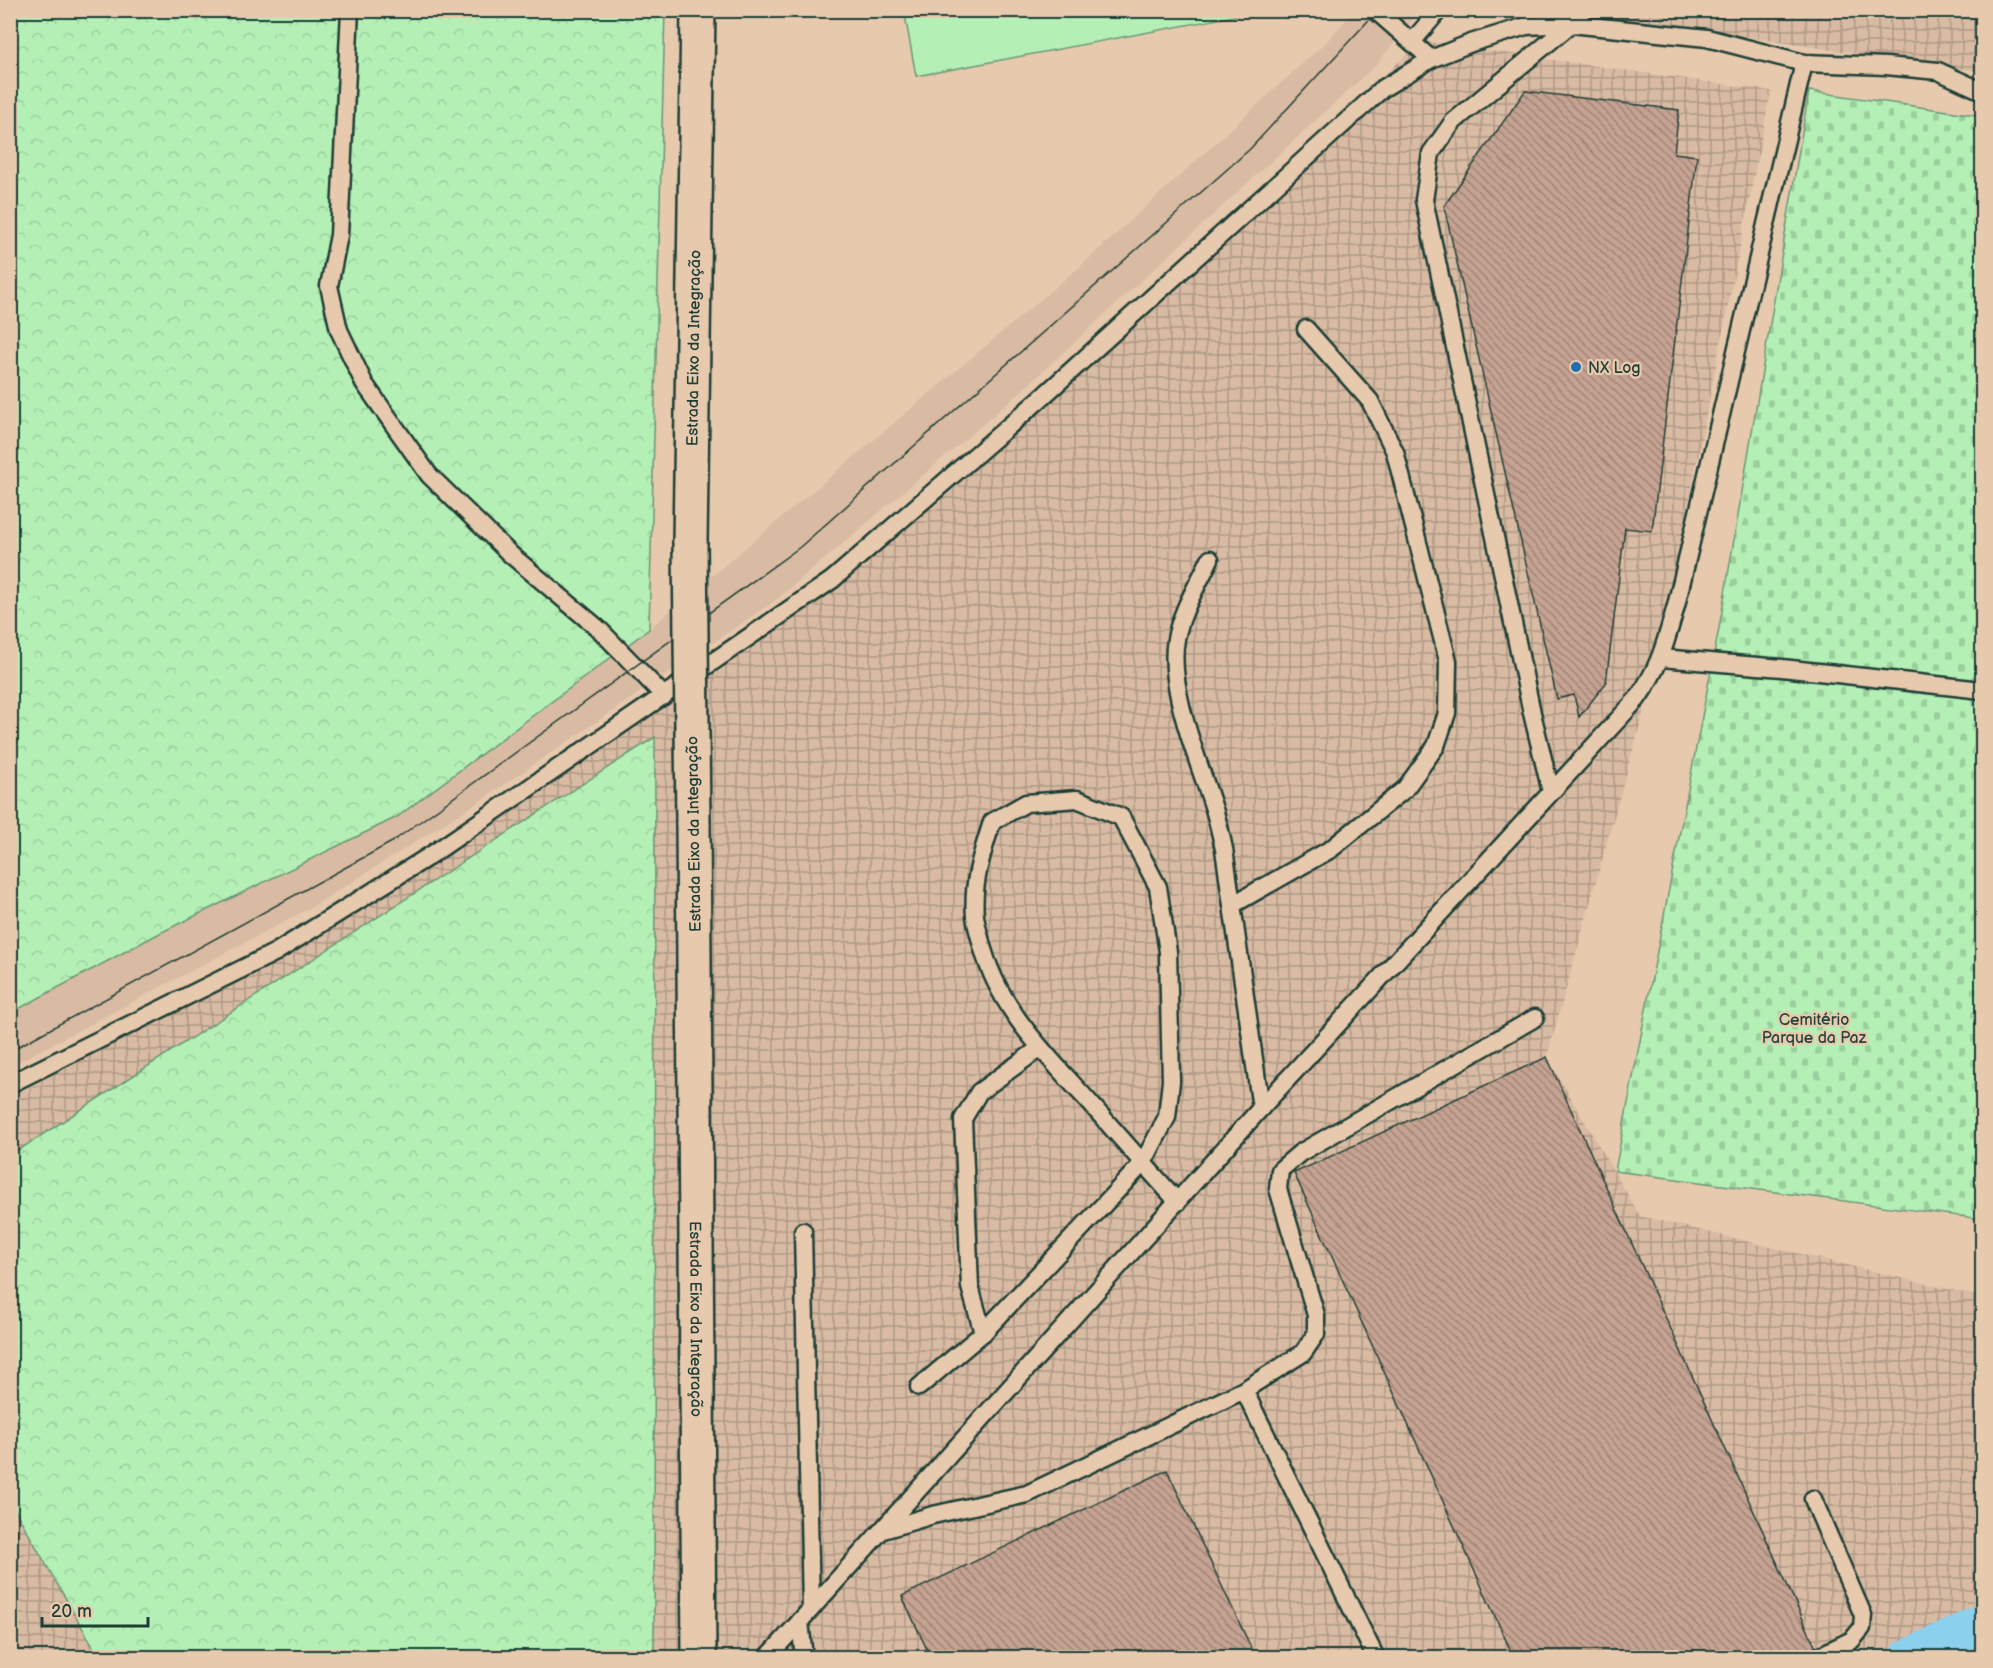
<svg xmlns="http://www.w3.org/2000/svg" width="1993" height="1668" font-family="'Balsamiq Sans',sans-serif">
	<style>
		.built { fill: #d9bba3 }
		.industrial { fill: url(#industrial-grid) }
		.green { fill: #b4f0b6; stroke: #6a9675; stroke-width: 1.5 }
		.forest { fill: url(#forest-crowns); stroke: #6a9675; stroke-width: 1.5 }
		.cemetery { fill: url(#cemetery-stones); stroke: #6a9675; stroke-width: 1.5 }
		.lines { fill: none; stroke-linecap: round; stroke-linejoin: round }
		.canal { stroke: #8bd0ec; stroke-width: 38 }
		.building { fill: url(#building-back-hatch); stroke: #1f3d34; stroke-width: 1.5 }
		.service-casing { stroke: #1f3d34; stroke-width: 21 }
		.secondary-casing { stroke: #1f3d34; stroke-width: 38 }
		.service { stroke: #e7caae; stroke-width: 16 }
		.secondary { stroke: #e7caae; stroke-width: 33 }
		.tram { stroke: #1f3d34; stroke-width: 1.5 }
		.secondary-bridge-casing { stroke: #1f3d34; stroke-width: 38; stroke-linecap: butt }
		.secondary-bridge { stroke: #e7caae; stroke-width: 33 }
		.poi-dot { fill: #1f6fb2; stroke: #e7caae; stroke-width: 2 }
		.labels { text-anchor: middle; stroke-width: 4.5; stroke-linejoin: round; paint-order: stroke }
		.street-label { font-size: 16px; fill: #1f3d34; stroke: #e7caae }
		.poi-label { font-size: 16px; fill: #1f3d34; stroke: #e7caae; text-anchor: start }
		.park-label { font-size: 16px; fill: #26463a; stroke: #e7caae }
	</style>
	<defs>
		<pattern id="industrial-grid" width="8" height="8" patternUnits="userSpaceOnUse" patternTransform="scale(1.5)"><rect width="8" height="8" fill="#d9bba3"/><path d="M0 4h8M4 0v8" fill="none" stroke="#af9986"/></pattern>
		<pattern id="forest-crowns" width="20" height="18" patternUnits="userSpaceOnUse" patternTransform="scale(1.5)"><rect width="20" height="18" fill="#b4f0b6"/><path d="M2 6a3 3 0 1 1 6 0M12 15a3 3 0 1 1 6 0" fill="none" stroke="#9acf9d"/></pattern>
		<pattern id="cemetery-stones" width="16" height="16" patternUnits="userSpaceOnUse" patternTransform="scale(1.5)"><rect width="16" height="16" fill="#b4f0b6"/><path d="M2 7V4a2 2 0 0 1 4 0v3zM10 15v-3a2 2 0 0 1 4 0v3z" fill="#9acf9d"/></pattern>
		<pattern id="building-back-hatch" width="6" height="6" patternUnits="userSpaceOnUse" patternTransform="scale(1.5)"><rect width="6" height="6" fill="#c5a291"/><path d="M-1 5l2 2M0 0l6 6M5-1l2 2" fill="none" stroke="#9f8577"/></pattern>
	</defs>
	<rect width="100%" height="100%" fill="#e7caae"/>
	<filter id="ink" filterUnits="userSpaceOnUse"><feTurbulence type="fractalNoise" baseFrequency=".0167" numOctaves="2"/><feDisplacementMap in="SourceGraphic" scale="12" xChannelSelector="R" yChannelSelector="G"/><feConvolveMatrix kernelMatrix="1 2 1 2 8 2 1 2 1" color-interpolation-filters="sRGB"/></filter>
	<g filter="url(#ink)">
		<path class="built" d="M1354,11h66l-44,54 -360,331 -237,202 -302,205 -163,103 -303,160v-53l147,-79 491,-305 435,-366 242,-221z"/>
		<g class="industrial">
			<path d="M1616,10l366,1v61l-371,-55z"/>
			<path d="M1421,41l350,50 -116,580 -108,386 93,159 342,81v360l-1971,1v-561l290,-152 536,-361z"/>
		</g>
		<path class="green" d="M904,10h357v1l-345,65z"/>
		<g class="forest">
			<path d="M11,11h654l-16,618 -252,188 -239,117 -147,79z"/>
			<path d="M655,737l-1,920h-555l-88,-154v-348z"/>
		</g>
		<path class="cemetery" d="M1809,91l173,25v1103l-367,-48 105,-548z"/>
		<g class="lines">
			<path class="canal" d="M1908,1658l74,-35"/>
		</g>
		<g class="building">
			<path d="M1525,91l154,19 -5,43 23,3 -45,375 -27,-3 -19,155 -27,34 -5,-22 -17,4 -113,-493z"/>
			<path d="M1547,1057l269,591 -19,10h-283l-220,-485z"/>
			<path d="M1167,1470l89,188h-325l-29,-62z"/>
		</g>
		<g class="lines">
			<defs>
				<g id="service">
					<path d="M350,10l-11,225 -10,51 10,44 25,53 65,92 81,79 90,76 64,66"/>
					<path d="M1375,10l56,49"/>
					<path d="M1412,42l27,-32"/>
					<path d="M1210,559c-12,26 -29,52 -34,80 -9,50 23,122 38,170 4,13 7,26 10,40l37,259"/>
					<path d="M1661,658l121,10 200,22"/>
					<path d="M1551,792l-19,-79 -108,-513 7,-47 22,-31 118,-98 12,-14"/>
					<path d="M1232,905l99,-56 74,-60 31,-43 11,-33 1,-52 -53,-209 -25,-51 -64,-72"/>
					<path d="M10,1084l266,-132 155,-97 401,-275 208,-181 342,-310 49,-30 40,-16 55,-17 45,-2 136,14 97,25 82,3 52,5 44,20"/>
					<path d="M803,1231l8,378"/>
					<path d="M983,1333l-13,-46 -7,-168 16,-27 61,-44"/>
					<path d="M919,1387l64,-54 160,-170 24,-46 4,-36 -3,-129 -10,-65 -37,-70 -44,-18 -51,4 -34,19c-10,31 -20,61 -17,94 1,7 3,15 5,22 16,69 64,114 110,165 29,33 58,66 88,99"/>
					<path d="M1244,1390l132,268"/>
					<path d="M1813,1499l50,116 -1,13 -10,12 -37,18"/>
					<path d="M883,1530l50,-15 94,-21 217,-104 59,-37 13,-19v-19l-38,-126 2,-19 20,-17 235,-135"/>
					<path d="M800,1621l4,37"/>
					<path d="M767,1658l494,-550 376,-409c23,-32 28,-55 39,-93l128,-543"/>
				</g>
				<g id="secondary">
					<path id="s1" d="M690,543l8,-533"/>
					<path id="s2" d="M693,823l6,835"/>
				</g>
			</defs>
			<use href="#service" class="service-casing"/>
			<use href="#secondary" class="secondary-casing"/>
			<use href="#service" class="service"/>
			<use href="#secondary" class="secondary"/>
			<path class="tram" d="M10,1051l382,-209 408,-295 450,-398 128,-139"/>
			<defs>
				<path id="secondary-bridge" d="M690,543l3,280"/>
			</defs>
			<use href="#secondary-bridge" class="secondary-bridge-casing"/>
			<use href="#secondary-bridge" class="secondary-bridge"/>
		</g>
	</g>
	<circle class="poi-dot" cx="1576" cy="367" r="6"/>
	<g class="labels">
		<g class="street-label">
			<text dy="6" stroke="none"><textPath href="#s1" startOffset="195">Estrada Eixo da Integração</textPath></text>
			<text transform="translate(693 834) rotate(-91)" y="6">Estrada Eixo da Integração</text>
			<text dy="6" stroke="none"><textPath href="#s2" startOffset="496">Estrada Eixo da Integração</textPath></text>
		</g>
		<g class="poi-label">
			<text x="1588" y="373">NX Log</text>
		</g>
		<g class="park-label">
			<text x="1814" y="1025">Cemitério<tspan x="1814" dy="18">Parque da Paz</tspan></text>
		</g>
	</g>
	<rect width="1993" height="1668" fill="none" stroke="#e7caae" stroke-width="36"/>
	<rect x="18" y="18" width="1957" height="1632" fill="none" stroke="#1f3d34" stroke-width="2" filter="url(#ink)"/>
	<path d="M42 1617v9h106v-9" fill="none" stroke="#1f3d34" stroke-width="3"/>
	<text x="51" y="1617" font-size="18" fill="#1f3d34" stroke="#e7caae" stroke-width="4.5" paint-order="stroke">20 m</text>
</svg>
